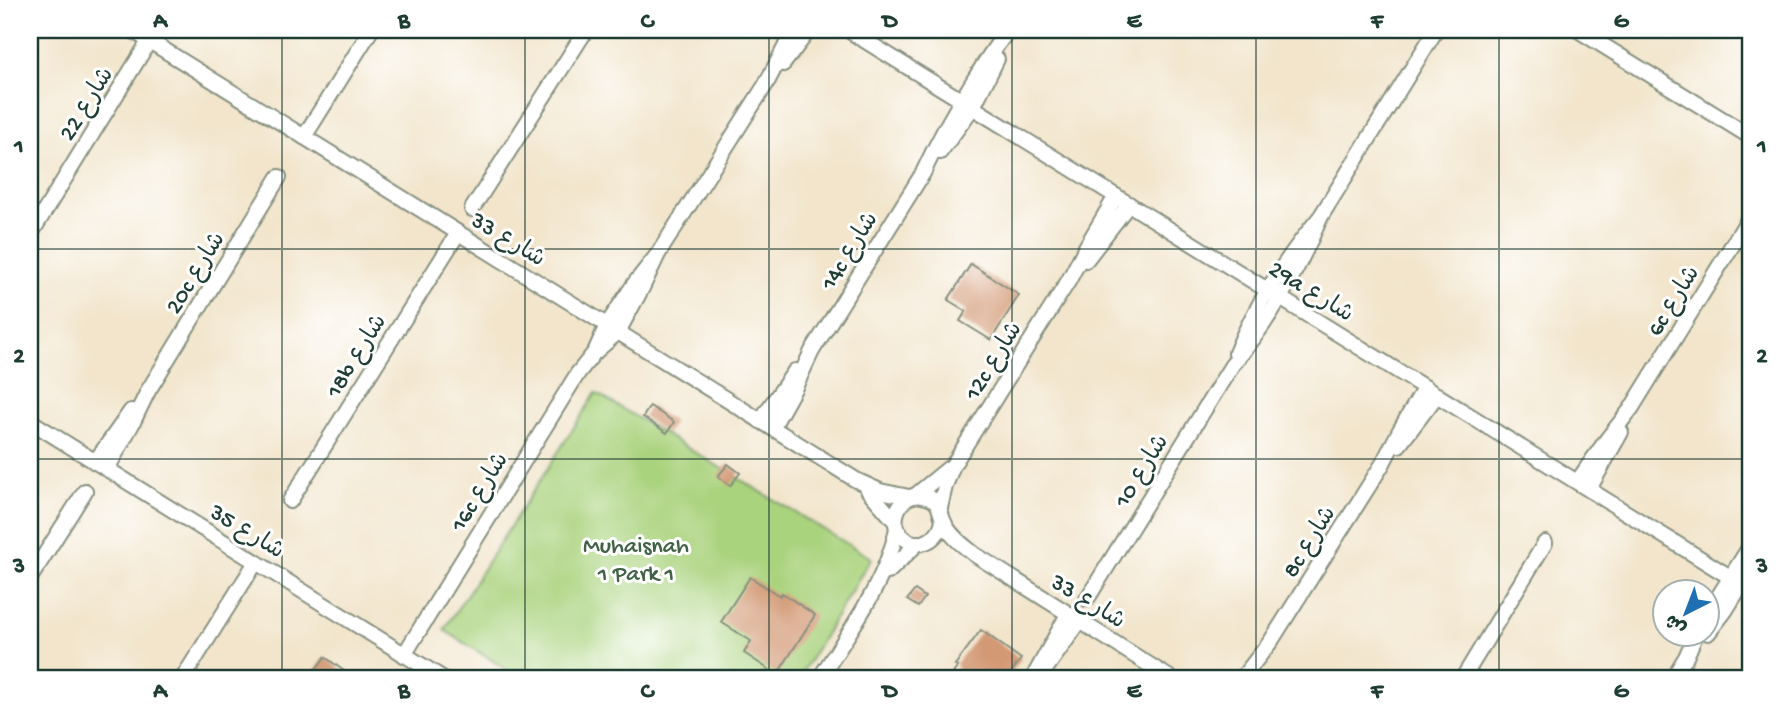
<svg xmlns="http://www.w3.org/2000/svg" width="1781" height="708" font-family="'Gochi Hand','Playpen Sans Arabic',sans-serif">
	<style>
		.green { fill: #aad37e; stroke: #648859; stroke-width: 2 }
		.building { fill: #d39975 }
		.lines { fill: none; stroke-linecap: round; stroke-linejoin: round }
		.minor-casing { stroke: #889180; stroke-width: 18 }
		.minor { stroke: #fff; stroke-width: 14 }
		.grid { fill: none; stroke: #1f3d34; stroke-width: 2; stroke-opacity: 0.55 }
		.labels { text-anchor: middle; stroke-width: 6; stroke-linejoin: round; paint-order: stroke }
		.street-label { font-size: 24px; fill: #1f3d34; stroke: #fff }
		.park-label { font-size: 24px; fill: #426246; stroke: #fff }
		.neatline { fill: none; stroke: #1f3d34; stroke-width: 2.5 }
		.grid-label { font-size: 23px; text-anchor: middle; font-weight: bold; fill: #1f3d34 }
	</style>
	<rect width="100%" height="100%" fill="#fff"/>
	<filter id="ink" filterUnits="userSpaceOnUse"><feTurbulence type="fractalNoise" baseFrequency=".0143" numOctaves="2"/><feDisplacementMap in="SourceGraphic" scale="14" xChannelSelector="R" yChannelSelector="G"/><feConvolveMatrix kernelMatrix="1 2 1 2 8 2 1 2 1" color-interpolation-filters="sRGB"/></filter>
	<filter id="wash" filterUnits="userSpaceOnUse"><feTurbulence type="fractalNoise" baseFrequency=".00686" numOctaves="4" result="noise"/><feDisplacementMap in="SourceGraphic" scale="28" xChannelSelector="R" yChannelSelector="G"/><feGaussianBlur stdDeviation="1.57" result="paint"/><feColorMatrix in="noise" values="0 0 0 0 0 0 0 0 0 0 0 0 0 0 0 0 0 1.4 0 .05"/><feComposite in="paint" operator="in"/></filter>
	<g filter="url(#wash)">
		<rect width="100%" height="100%" fill="#f2e5cc"/>
		<path class="green" d="M596,393l275,165 -72,120h-279l-76,-48z"/>
		<g id="blocks">
			<g class="building">
				<path d="M971,264l48,31 -28,45 -31,-19 6,-10 -18,-11z"/>
				<path d="M650,406l24,16 -7,11 -24,-16z"/>
				<path d="M728,464l12,9 -10,13 -12,-10z"/>
				<path d="M750,577l30,19 2,-3 33,22 -38,60 -33,-22 7,-12 -30,-19z"/>
				<path d="M915,590l10,7 -7,10 -11,-7z"/>
				<path d="M981,630l40,29 -14,19h-57l8,-12 -3,-1z"/>
				<path d="M325,657l19,14 -5,7h-30z"/>
			</g>
		</g>
	</g>
	<g filter="url(#ink)">
		<use href="#blocks" fill-opacity="0" stroke="#889180" stroke-width="2"/>
		<g class="lines">
			<defs>
				<g id="minor">
					<path d="M132,30l724,450 24,11 29,6"/>
					<path d="M848,30l903,560"/>
					<path d="M1578,30l173,107"/>
					<path d="M783,64l26,-34"/>
					<path d="M304,137l67,-107"/>
					<path d="M940,152l33,-45 24,-48"/>
					<path d="M472,209l114,-179"/>
					<path d="M30,235l126,-205"/>
					<path d="M1086,260l43,-56"/>
					<path d="M595,352l12,-27 28,-42 23,-29 108,-170 28,-54"/>
					<path d="M1236,353c18,-46 53,-99 85,-137l115,-186"/>
					<path d="M30,421l412,257"/>
					<path d="M760,421l35,-50"/>
					<path d="M772,428l24,-43 16,-34 111,-178c15,-33 32,-63 51,-93 11,-17 21,-35 35,-50"/>
					<path d="M1399,445l38,-50"/>
					<path d="M95,462l36,-51"/>
					<path d="M107,469l25,-45 16,-33 131,-214"/>
					<path d="M1577,482l31,-44 23,-29 120,-194"/>
					<path d="M1589,489l32,-57"/>
					<path d="M868,490l27,31"/>
					<path d="M916,495l33,-27"/>
					<path d="M290,501l168,-268"/>
					<path d="M940,508l5,-22 8,-21 116,-185 17,-33 30,-51"/>
					<path d="M943,521c-5,19 -25,31 -41,15 -15,-15 -2,-44 20,-40 20,3 16,14 22,26 5,13 20,24 30,32l196,124"/>
					<path d="M888,572l30,-29"/>
					<path d="M30,578l55,-87"/>
					<path d="M1087,599l145,-234c39,-45 66,-95 89,-149"/>
					<path d="M1708,613l43,-68"/>
					<path d="M1708,633l17,-22 26,-42"/>
					<path d="M404,655l174,-282 16,-20 24,-21 24,-44 16,-34"/>
					<path d="M1042,674l38,-53"/>
					<path d="M183,678l73,-116"/>
					<path d="M820,678c30,-48 65,-94 77,-149"/>
					<path d="M1033,678l35,-64"/>
					<path d="M1242,678l29,-37 111,-176 17,-33 26,-45"/>
					<path d="M1463,678l82,-135"/>
					<path d="M1673,678l13,-21 10,-23"/>
				</g>
			</defs>
			<use href="#minor" class="minor-casing"/>
			<use href="#minor" class="minor"/>
		</g>
	</g>
	<path class="grid" d="M282,30v648M525,30v648M769,30v648M1012,30v648M1256,30v648M1499,30v648M30,249h1721M30,459h1721"/>
	<g class="labels">
		<g class="street-label">
			<text transform="translate(85 103) rotate(-58)" y="8">شارع 22</text>
			<text transform="translate(509 238) rotate(32)" y="8">شارع 33</text>
			<text transform="translate(848 250) rotate(-58)" y="8">14c شارع</text>
			<text transform="translate(194 272) rotate(-58)" y="8">20c شارع</text>
			<text transform="translate(1312 290) rotate(32)" y="8">29a شارع</text>
			<text transform="translate(1672 300) rotate(-58)" y="8">6c شارع</text>
			<text transform="translate(355 355) rotate(-58)" y="8">18b شارع</text>
			<text transform="translate(992 360) rotate(-58)" y="8">12c شارع</text>
			<text transform="translate(1140 470) rotate(-58)" y="8">شارع 10</text>
			<text transform="translate(478 491) rotate(-58)" y="8">16c شارع</text>
			<text transform="translate(248 530) rotate(32)" y="8">شارع 35</text>
			<text transform="translate(1308 541) rotate(-58)" y="8">8c شارع</text>
			<text transform="translate(1089 600) rotate(32)" y="8">شارع 33</text>
		</g>
		<g class="park-label">
			<text x="636" y="552">Muhaisnah<tspan x="636" dy="28">1 Park 1</tspan></text>
		</g>
	</g>
	<rect width="1781" height="708" fill="none" stroke="#fff" stroke-width="77"/>
	<g transform="translate(1686 613) rotate(222)"><circle r="33" fill="#ffffff" stroke="#a5b1ae" stroke-width="2"/>
	<path d="M0-5L12 26L0 18L-12 26Z" fill="#1f6fb2"/>
	<text y="-10" font-size="19" font-weight="bold" text-anchor="middle" fill="#1f3d34">ش</text>
	</g>
	<rect x="38" y="38" width="1704" height="632" class="neatline"/>
	<g class="grid-label">
		<text x="160" y="27">A</text>
		<text x="404" y="27">B</text>
		<text x="647" y="27">C</text>
		<text x="890" y="27">D</text>
		<text x="1134" y="27">E</text>
		<text x="1377" y="27">F</text>
		<text x="1621" y="27">G</text>
		<text x="19" y="152">1</text>
		<text x="1762" y="152">1</text>
		<text x="19" y="362">2</text>
		<text x="1762" y="362">2</text>
		<text x="19" y="572">3</text>
		<text x="1762" y="572">3</text>
		<text x="160" y="697">A</text>
		<text x="404" y="697">B</text>
		<text x="647" y="697">C</text>
		<text x="890" y="697">D</text>
		<text x="1134" y="697">E</text>
		<text x="1377" y="697">F</text>
		<text x="1621" y="697">G</text>
	</g>
</svg>
